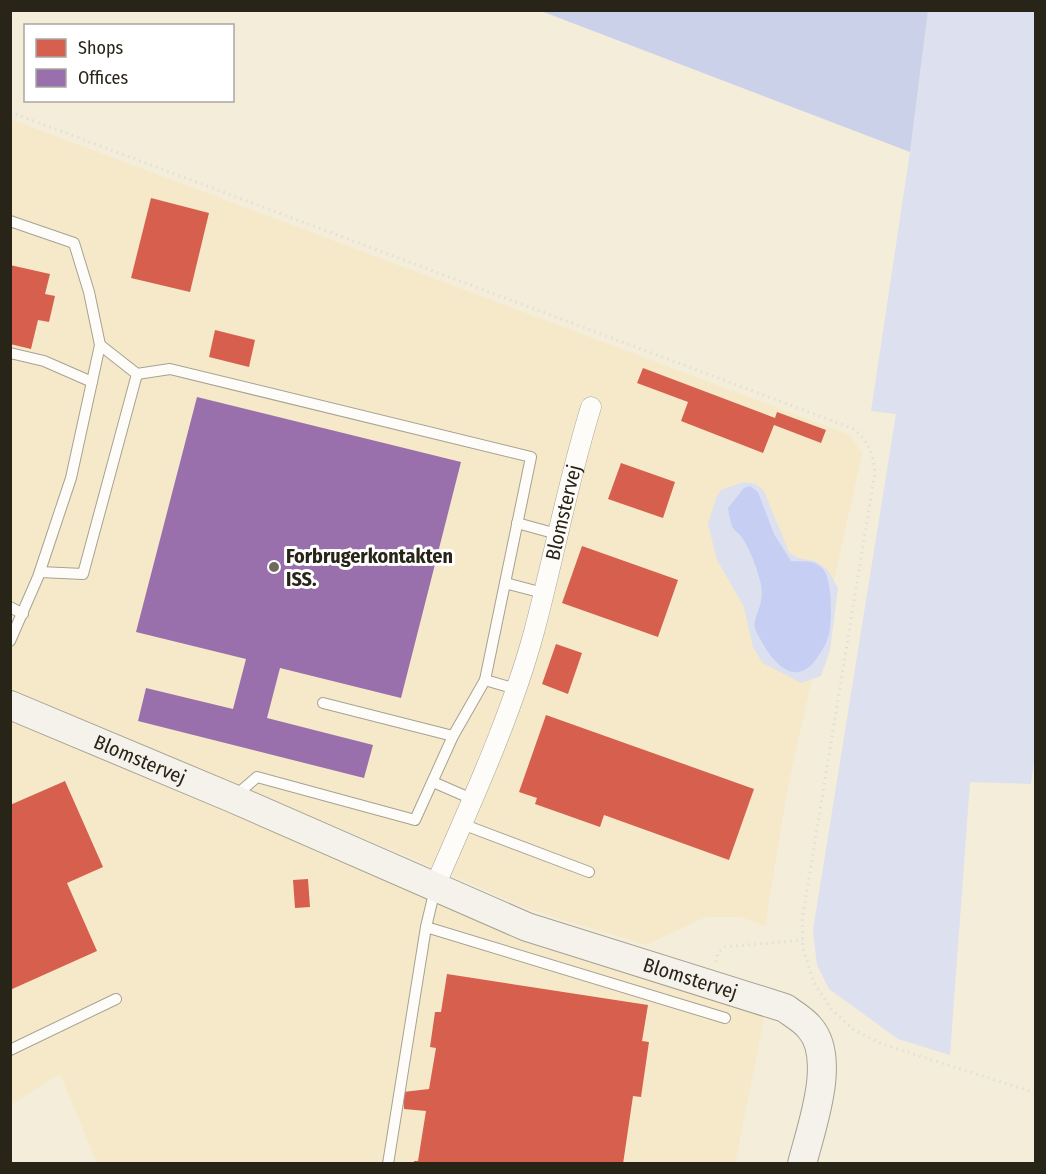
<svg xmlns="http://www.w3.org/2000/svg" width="1046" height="1174" font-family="'Fira Sans Condensed',sans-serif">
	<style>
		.built { fill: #f5e9ca }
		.green { fill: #dde0ee }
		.forest { fill: #ccd1ea }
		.water { fill: #c6cef3 }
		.shops { fill: #d6604d }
		.offices { fill: #9970ab }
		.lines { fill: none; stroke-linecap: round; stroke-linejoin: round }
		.lane-casing { stroke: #a6a293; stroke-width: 12 }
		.street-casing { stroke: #a6a293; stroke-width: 21 }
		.secondary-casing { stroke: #a6a293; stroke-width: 30 }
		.path { stroke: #e0dfd8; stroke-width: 3; stroke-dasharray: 1.5 4.5; stroke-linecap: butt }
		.lane { stroke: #fdfcf9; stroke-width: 10 }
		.street { stroke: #fdfcf9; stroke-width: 20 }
		.secondary { stroke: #f4f2ea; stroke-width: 28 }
		.poi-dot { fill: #706a5c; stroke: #fff; stroke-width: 2 }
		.labels { text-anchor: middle; stroke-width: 6; stroke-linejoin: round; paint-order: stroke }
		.street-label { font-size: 20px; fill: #292418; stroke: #fff }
		.poi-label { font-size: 20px; font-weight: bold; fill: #292418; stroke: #fff; text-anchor: start }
	</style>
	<rect width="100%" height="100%" fill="#f4edda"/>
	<g class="built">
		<path d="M10,119l840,316 12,19 -74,332 -23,140 -24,-9h-35l-60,28 -118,-36 -114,-50 -403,-166z"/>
		<path d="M11,720l404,172 350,122 -30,149h-638l-37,-89 -49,31z"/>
	</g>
	<g class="green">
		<path d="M928,11h107l1,735 -5,38 -61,-2 -20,273 -52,-16 -69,-50 -12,-24 -4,-35 83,-516 -25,-3 39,-259z"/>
		<path d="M744,482l12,2 8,7 25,61 9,6 17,3 13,9 10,18 -8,62 -9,26 -20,7 -38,-20 -10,-15 -9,-41 -27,-47 -9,-36 8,-26 5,-8z"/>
	</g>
	<path class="forest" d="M541,11h387l-18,141z"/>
	<path class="water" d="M750,486l8,6 16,42 17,27c11,1 21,-2 30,6 12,9 11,52 8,67 -2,9 -7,17 -12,24 -23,33 -47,1 -59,-23 -8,-13 1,-21 3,-34 2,-9 0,-19 -3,-27 -3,-12 -10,-28 -17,-38 -3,-4 -7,-5 -9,-10 -2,-6 -3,-12 -4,-18l16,-20z"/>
	<g class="shops">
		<path d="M151,198l58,15 -19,79 -59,-14z"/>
		<path d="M10,265l40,9 -5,20 10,2 -6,26 -11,-2 -7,29 -21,-5z"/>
		<path d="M215,330l40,10 -6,27 -40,-10z"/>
		<path d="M643,368l132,50 2,-6 49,18 -5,13 -47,-18 -11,28 -82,-32 7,-19 -51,-19z"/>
		<path d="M621,463l54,19 -12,36 -55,-19z"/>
		<path d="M582,546l96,34 -20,57 -96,-34z"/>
		<path d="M556,644l26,9 -14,41 -26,-10z"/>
		<path d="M546,715l208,74 -25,71 -125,-45 -4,12 -65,-23 2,-6 -18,-6z"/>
		<path d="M65,781l38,86 -36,16 30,68 -87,39v-185z"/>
		<path d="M308,879l2,28 -15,1 -2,-28z"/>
		<path d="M447,974l201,31 -6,36 7,1 -8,55 -8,-1 -10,68h-209v-3h4l8,-50 -22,-2 -1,-17 26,-3 7,-41 -6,-1 5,-35h6z"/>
	</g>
	<path class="offices" d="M197,397l264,65 -60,236 -121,-30 -13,50 106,27 -9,33 -226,-57 8,-33 87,21 13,-50 -110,-27z"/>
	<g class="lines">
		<defs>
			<g id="lane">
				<path d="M10,221l64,22 15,49 11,53 -29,133 -33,99 -28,64"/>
				<path d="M10,353l34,8 48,21"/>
				<path d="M137,374l33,-5 361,88 -46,223 -32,56 -38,84 -158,-43 -22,19"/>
				<path d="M517,523l40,11"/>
				<path d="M40,572l43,2 54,-200 -37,-29"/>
				<path d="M505,583l38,10"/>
				<path d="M10,607l13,7"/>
				<path d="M485,680l31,9"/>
				<path d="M323,703l130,33"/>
				<path d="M433,782l39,17"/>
				<path d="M462,824l127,48"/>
				<path d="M426,927l299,91"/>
				<path d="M10,1050l106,-51"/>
				<path d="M388,1164l38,-237 9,-38"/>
			</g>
			<g id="street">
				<path id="s1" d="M435,886c35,-81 76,-169 99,-254 20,-75 34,-151 57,-225"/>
			</g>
			<g id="secondary">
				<path id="s2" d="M10,705l222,93 295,129 258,81c8,6 19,12 25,20 27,31 1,100 -8,136"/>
			</g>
		</defs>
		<use href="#lane" class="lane-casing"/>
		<use href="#street" class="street-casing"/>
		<use href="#secondary" class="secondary-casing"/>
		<g class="path">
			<path d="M10,112l844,317c15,13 19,24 21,43l-73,449 1,27 11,35 18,27 22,20 28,14 154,49"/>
			<path d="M716,962l2,-9 6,-6 79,-7"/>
		</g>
		<use href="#lane" class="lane"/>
		<use href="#street" class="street"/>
		<use href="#secondary" class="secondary"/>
	</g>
	<circle class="poi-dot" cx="274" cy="567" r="6"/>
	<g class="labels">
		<g class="street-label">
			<text dy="7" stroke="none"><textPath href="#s1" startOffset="396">Blomstervej</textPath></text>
			<text dy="7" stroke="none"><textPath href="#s2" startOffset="141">Blomstervej</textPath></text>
			<text dy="7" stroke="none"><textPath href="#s2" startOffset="734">Blomstervej</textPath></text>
		</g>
		<g class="poi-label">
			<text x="286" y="563">Forbrugerkontakten<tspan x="286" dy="23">ISS.</tspan></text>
		</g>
	</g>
	<rect width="1046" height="1174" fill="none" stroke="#292418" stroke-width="24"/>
	<rect x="24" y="24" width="210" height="78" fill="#ffffff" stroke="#a9a7a3" stroke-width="1.5"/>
	<rect x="36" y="39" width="30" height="18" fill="#d6604d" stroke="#a9a7a3" stroke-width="1.5"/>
	<text x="78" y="54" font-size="18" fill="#292418">Shops</text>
	<rect x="36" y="69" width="30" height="18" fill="#9970ab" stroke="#a9a7a3" stroke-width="1.5"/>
	<text x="78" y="84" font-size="18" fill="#292418">Offices</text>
</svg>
